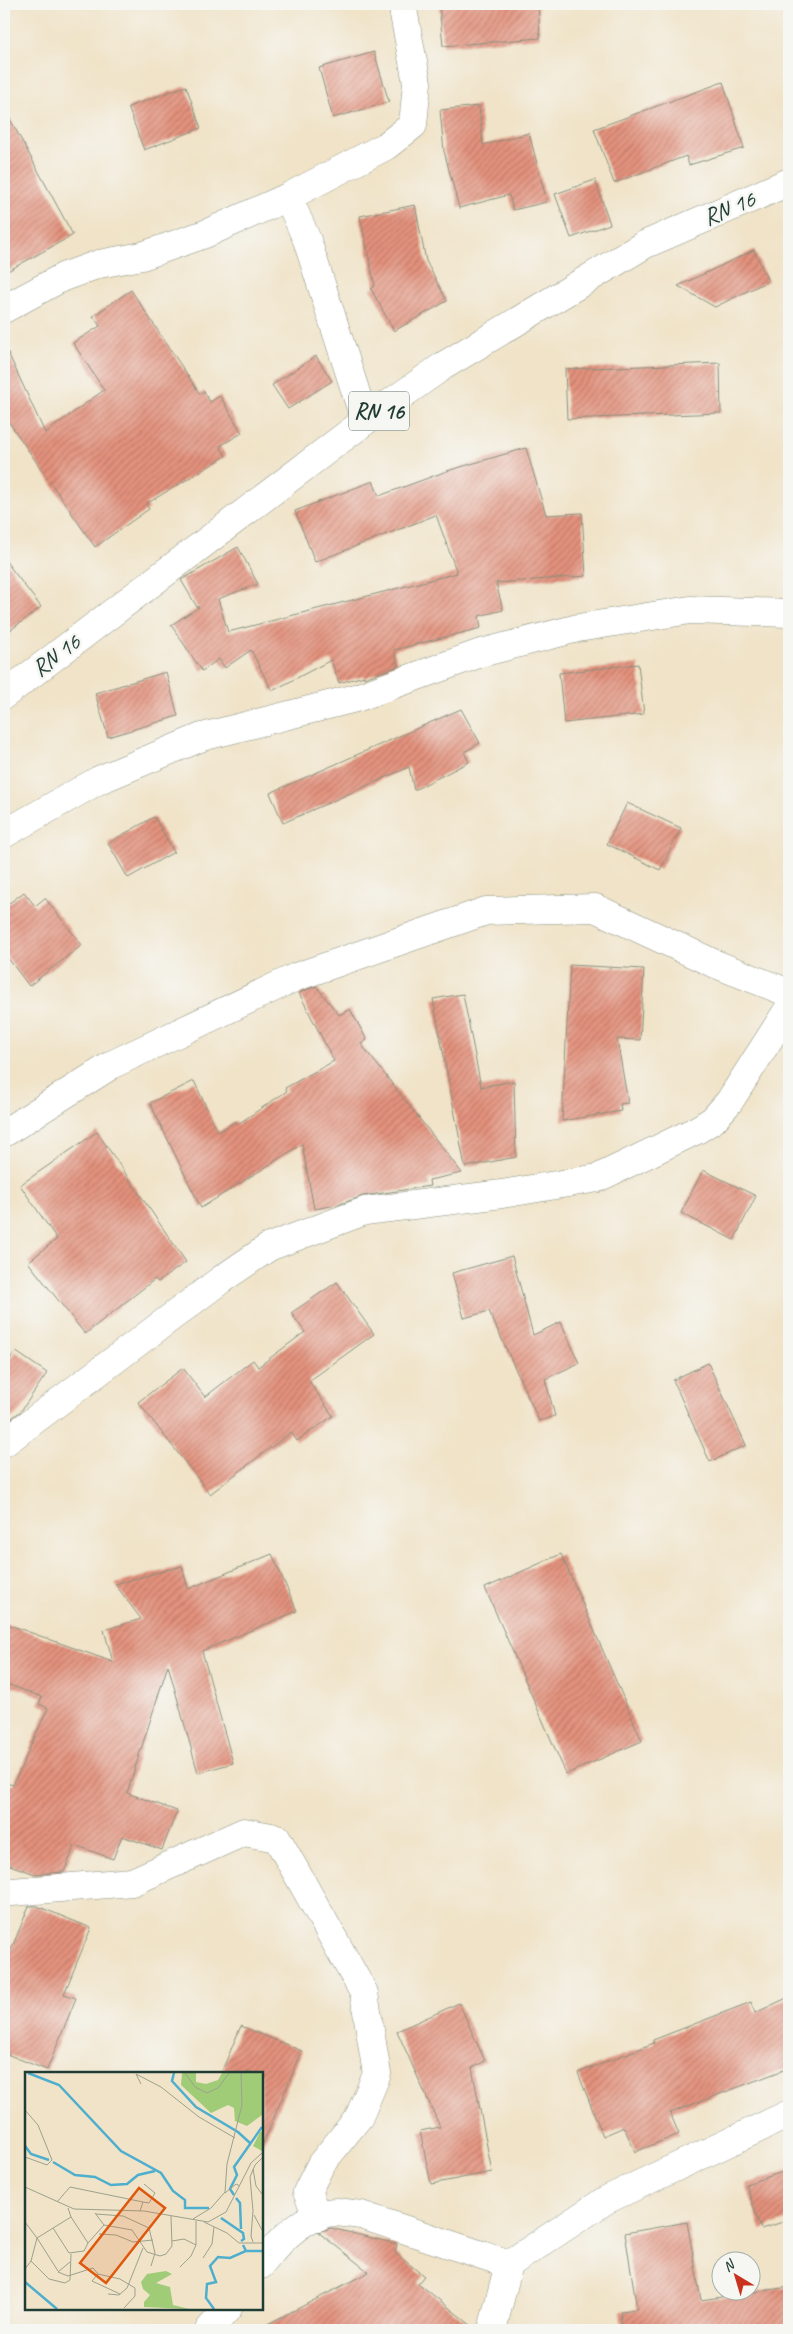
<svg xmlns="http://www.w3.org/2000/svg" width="793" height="2334" font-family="Caveat,sans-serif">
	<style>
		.building { fill: url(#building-hatch) }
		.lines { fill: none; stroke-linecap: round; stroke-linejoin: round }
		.minor-casing { stroke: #88907e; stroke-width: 29 }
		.major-casing { stroke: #88907e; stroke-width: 29 }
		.minor { stroke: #fff; stroke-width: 28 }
		.major { stroke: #fff; stroke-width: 28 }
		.labels { text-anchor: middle; stroke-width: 5; stroke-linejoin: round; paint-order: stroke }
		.shield { fill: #f6f6f2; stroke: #60746d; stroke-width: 1 }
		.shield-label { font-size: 22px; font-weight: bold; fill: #1f3d34 }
		.street-label { font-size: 24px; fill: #1f3d34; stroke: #f6f6f2 }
		.inset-river { fill: none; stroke: #4eaecd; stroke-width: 2.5 }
		.inset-road { fill: none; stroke: #9ca18d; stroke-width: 1 }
		.view { fill: #de580e; fill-opacity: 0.15; stroke: #de580e; stroke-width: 2.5 }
		.inset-edge { fill: none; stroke: #1f3d34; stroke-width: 2.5 }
	</style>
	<defs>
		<pattern id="building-hatch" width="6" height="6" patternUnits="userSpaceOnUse" patternTransform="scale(1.25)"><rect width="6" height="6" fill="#e4927d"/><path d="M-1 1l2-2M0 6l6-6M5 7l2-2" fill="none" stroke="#b87867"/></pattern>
	</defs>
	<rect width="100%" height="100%" fill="#f6f6f2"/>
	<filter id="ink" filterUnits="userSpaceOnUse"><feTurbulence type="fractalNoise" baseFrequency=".02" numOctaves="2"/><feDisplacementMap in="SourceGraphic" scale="10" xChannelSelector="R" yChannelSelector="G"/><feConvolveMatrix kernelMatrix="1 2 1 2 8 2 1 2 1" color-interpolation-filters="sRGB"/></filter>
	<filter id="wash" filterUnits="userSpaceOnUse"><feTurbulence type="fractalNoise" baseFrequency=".0096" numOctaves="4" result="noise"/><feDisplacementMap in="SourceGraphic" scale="20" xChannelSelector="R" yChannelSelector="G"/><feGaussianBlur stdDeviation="1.12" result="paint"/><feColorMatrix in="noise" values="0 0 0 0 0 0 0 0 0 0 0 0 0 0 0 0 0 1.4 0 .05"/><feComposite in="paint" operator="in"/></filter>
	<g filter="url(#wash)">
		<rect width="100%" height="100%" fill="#f0e3c8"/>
		<g id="blocks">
			<g class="building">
				<path d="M439,4h99l2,34 -97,8z"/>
				<path d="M374,52l15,50 -56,16 -14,-50z"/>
				<path d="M723,82l21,66 -55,17 -3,-9 -72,27 -20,-54z"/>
				<path d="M186,86l15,42 -57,22 -16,-43z"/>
				<path d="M479,106l4,39 46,-12 18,69 -34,8 -4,-15 -50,13 -15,-57 -4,-41z"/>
				<path d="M4,108l69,127 -69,38z"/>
				<path d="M595,180l15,44 -39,14 -16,-44z"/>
				<path d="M415,205l11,56 21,40 -53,30 -23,-42 4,-3 -15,-70z"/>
				<path d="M754,250l14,31 -53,26 -37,-21z"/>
				<path d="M131,290l69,104 4,-3 6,11 10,-6 22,37 -22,13 6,10 -80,48 3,5 -54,38 -91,-132v-71l41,89 59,-43 -31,-47 27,-17 -7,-10z"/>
				<path d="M316,356l16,25 -44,28 -16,-24z"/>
				<path d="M720,363l1,50 -154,6 -2,-50z"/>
				<path d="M526,448l20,67 36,-2 4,63 -90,7 7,27 -24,6 2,12 -87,22 4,16 -34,12v-2l-25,7 -8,-23 -59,31 -21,-41 -26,18 -6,-9 -17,12 -31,-46 28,-18h-2l-16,-27 57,-33 20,37 -40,15 10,33 229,-59 -21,-58 -121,47 -20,-51 78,-30 6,15 68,-25z"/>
				<path d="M4,559l37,48 -37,28z"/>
				<path d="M638,664l6,50 -80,9 -5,-50z"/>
				<path d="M166,672l12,44 -70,21 -13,-44z"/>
				<path d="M461,709l19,34 -16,9 5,10 -55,28 -5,-23 -126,56 -13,-30z"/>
				<path d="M627,803l54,25 -21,42 -53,-26z"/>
				<path d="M154,817l20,35 -46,26 -20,-35z"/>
				<path d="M24,892l11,14 10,-8 37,47 -53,41 -25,-33v-46z"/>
				<path d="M570,965l74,4 -4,71 -23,-1 11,64 -8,1 1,7 -59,10z"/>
				<path d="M316,986l23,29 11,-6 17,31 -6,4 101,129 -33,7 1,6 -67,10 -26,9 -23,4 -12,-65 -101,64 -51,-105 44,-22 24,51 17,-11 3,3 49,-33 -2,-3 49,-27 -35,-68z"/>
				<path d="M463,994l18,93 33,-6 2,76 -51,10 -32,-168z"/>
				<path d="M97,1132l89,130 -28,20 -3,-3 -70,55 -57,-72 29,-23 -37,-54z"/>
				<path d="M703,1170l53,26 -22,44 -53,-27z"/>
				<path d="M512,1256l21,79 28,-13 18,41 -34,16 10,37 -16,5 -50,-110 -25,7 -12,-45z"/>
				<path d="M337,1282l37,52 -65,47 24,35 -36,25 -6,-9 -81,62 -72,-92 45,-34 22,29 48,-37 5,7 47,-35 -14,-19z"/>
				<path d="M15,1351l32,22 -26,38 -17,13v-55z"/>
				<path d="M708,1363l38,82 -36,17 -37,-82z"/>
				<path d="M272,1554l25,57 -95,40 31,112 -35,10 -30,-108 -41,128 50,18 -15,39 -40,-14 -9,23 -38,-14 -11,27 -29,2 -31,-11v-81l9,3 35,-77 -9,-4 3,-7 -38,-14v-60l109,39 -9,-32 37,-11 -26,-35 67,-18 6,23z"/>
				<path d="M561,1554l81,187 -76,33 -81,-186z"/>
				<path d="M29,1906h8l54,22 -27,66 12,4 -29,72 -43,-17v-86z"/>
				<path d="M789,1997v71l-119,45 9,21 -44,18 -11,-25 -21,9 -25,-63 76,-30 -1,-3 98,-38 4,11z"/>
				<path d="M459,2003l26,58 -13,7 20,104 -61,12 -11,-53 20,-4 -43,-96z"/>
				<path d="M241,2026l61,25 -40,95 -1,-73h-40z"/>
				<path d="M789,2170v50l-28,9 -15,-45z"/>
				<path d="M687,2222l14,78 88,-13v43h-167l-2,-19 17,-2 -12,-76z"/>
				<path d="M331,2228l66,16 -2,9 29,23 -6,7 59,47h-221l113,-58 -51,-40z"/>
			</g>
		</g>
	</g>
	<g filter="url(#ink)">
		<use href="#blocks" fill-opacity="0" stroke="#88907e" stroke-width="1"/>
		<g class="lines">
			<defs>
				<g id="minor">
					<path d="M288,197l98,-51 27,-21 4,-42 -15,-79"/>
					<path d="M4,309l59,-32 36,-13 43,-8 63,-22 83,-37 19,43 58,181"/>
					<path d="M4,834l95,-54 103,-43 154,-39 125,-45 97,-25 112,-18 99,3"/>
					<path d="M4,1133l109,-69 183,-87 190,-66 109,-3 118,55 76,30"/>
					<path d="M4,1443l218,-164 47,-32 96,-36 137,-17 96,-16 99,-48 16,-10 16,-18 60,-94"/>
					<path d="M4,1891l8,1 120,-10 112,-50 33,6 87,155 13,81 -18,43 -38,47 -14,28 11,25"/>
					<path d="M509,2264l97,-64 183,-86"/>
					<path d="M261,2265c18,-24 44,-53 76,-53 8,1 16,2 24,3l148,49 -17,66"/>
					<path d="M209,2330l19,-22"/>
				</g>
				<path id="major" d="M4,695l361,-274 78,-55 201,-121 145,-63"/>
			</defs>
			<use href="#minor" class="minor-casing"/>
			<use href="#major" class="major-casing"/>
			<use href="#minor" class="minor"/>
			<use href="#major" class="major"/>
		</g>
	</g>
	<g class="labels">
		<rect class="shield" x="349" y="391.5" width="60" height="39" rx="4"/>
		<g class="shield-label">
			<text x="379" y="419">RN 16</text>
		</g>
		<g class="street-label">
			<text transform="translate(729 208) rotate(-23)" y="8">RN 16</text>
			<text transform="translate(56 655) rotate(-37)" y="8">RN 16</text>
		</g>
	</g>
	<g transform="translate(25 2072)">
		<rect width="238" height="238" fill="#f0e3c8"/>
		<path d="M157,1h14v9l10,2 12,-4 4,-7h40v42l-15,11 -12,-5 -1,-13 -6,-3 -17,8 -30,-28zM235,60h2v19l-9,-5zM141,199l6,3 -16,9 14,4 3,18 16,4 -45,-2v-5l6,-7 -7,-6 -2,-7 6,-8z" fill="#a0cc78"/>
		<path class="inset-river" d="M3,1l31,12 62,66 40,22 12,18 12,9v8h24M149,1l-2,8 24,26 42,25 12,11M0,74l6,8 18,6M28,90l22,13 20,2 16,8 16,-1 11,-9 17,-4M209,123l-4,-6 7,-14 -3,-8 28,-40M211,126l4,5 1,26M196,146l22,15 1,6 -3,2M221,179h16M0,210l32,27M189,237l-8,-11 1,-14 9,-2 -6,-16 8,-9 12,1 16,-7 -3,-6"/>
		<path class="inset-road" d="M160,1l10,14 12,6 11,-5 11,-15M116,12l-5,-10 25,13 38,30 36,21M0,38l13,15 14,35 -5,5 -22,-8M228,97l3,17 6,8M0,115l49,22 70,2 64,11 18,-10 25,-49 11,-10M200,121l11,-9 4,2M32,130l13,-15 73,15 -3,9M118,130l6,1 6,-10 -11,-9M70,141l9,12M71,142l27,2 26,12 6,25 -4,13M229,143l8,15M168,147l18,-11 14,-16 2,-28 15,-59 -1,-32M0,150l12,16 34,-21 -3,-9M179,150l23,11 12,10h23M79,153l28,5 15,22 13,4 6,-2 6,-8 -1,-30M28,156l16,25 15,-2 4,-8 -17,-26M74,162l17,1 17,7 20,-2M12,166l21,33M147,169l12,-2 12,6M228,170l-2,-6 2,-25 -3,-34 5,-12 7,-7M63,171l16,-18M178,186l9,-14 2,-17M6,189l18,18 16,4 5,-3 1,-26M45,190l-12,10 10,4 25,-8 5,6 -6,7 28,13M155,195l11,-11 5,-11v-24M0,197l6,-8 6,-23M73,202l22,5 15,9v8l-11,12M83,222l11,1 8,-7 16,-40"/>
		<path class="view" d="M114,116l26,20 -59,75 -26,-20z"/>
		<rect width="238" height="238" class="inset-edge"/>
	</g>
	<rect width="793" height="2334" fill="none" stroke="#f6f6f2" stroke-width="20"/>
	<g transform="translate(736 2276) rotate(322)"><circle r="24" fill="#f6f6f2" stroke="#a0aca6"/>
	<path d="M0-4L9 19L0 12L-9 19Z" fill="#c8321e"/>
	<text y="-8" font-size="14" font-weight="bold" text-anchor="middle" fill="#1f3d34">N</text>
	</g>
</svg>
